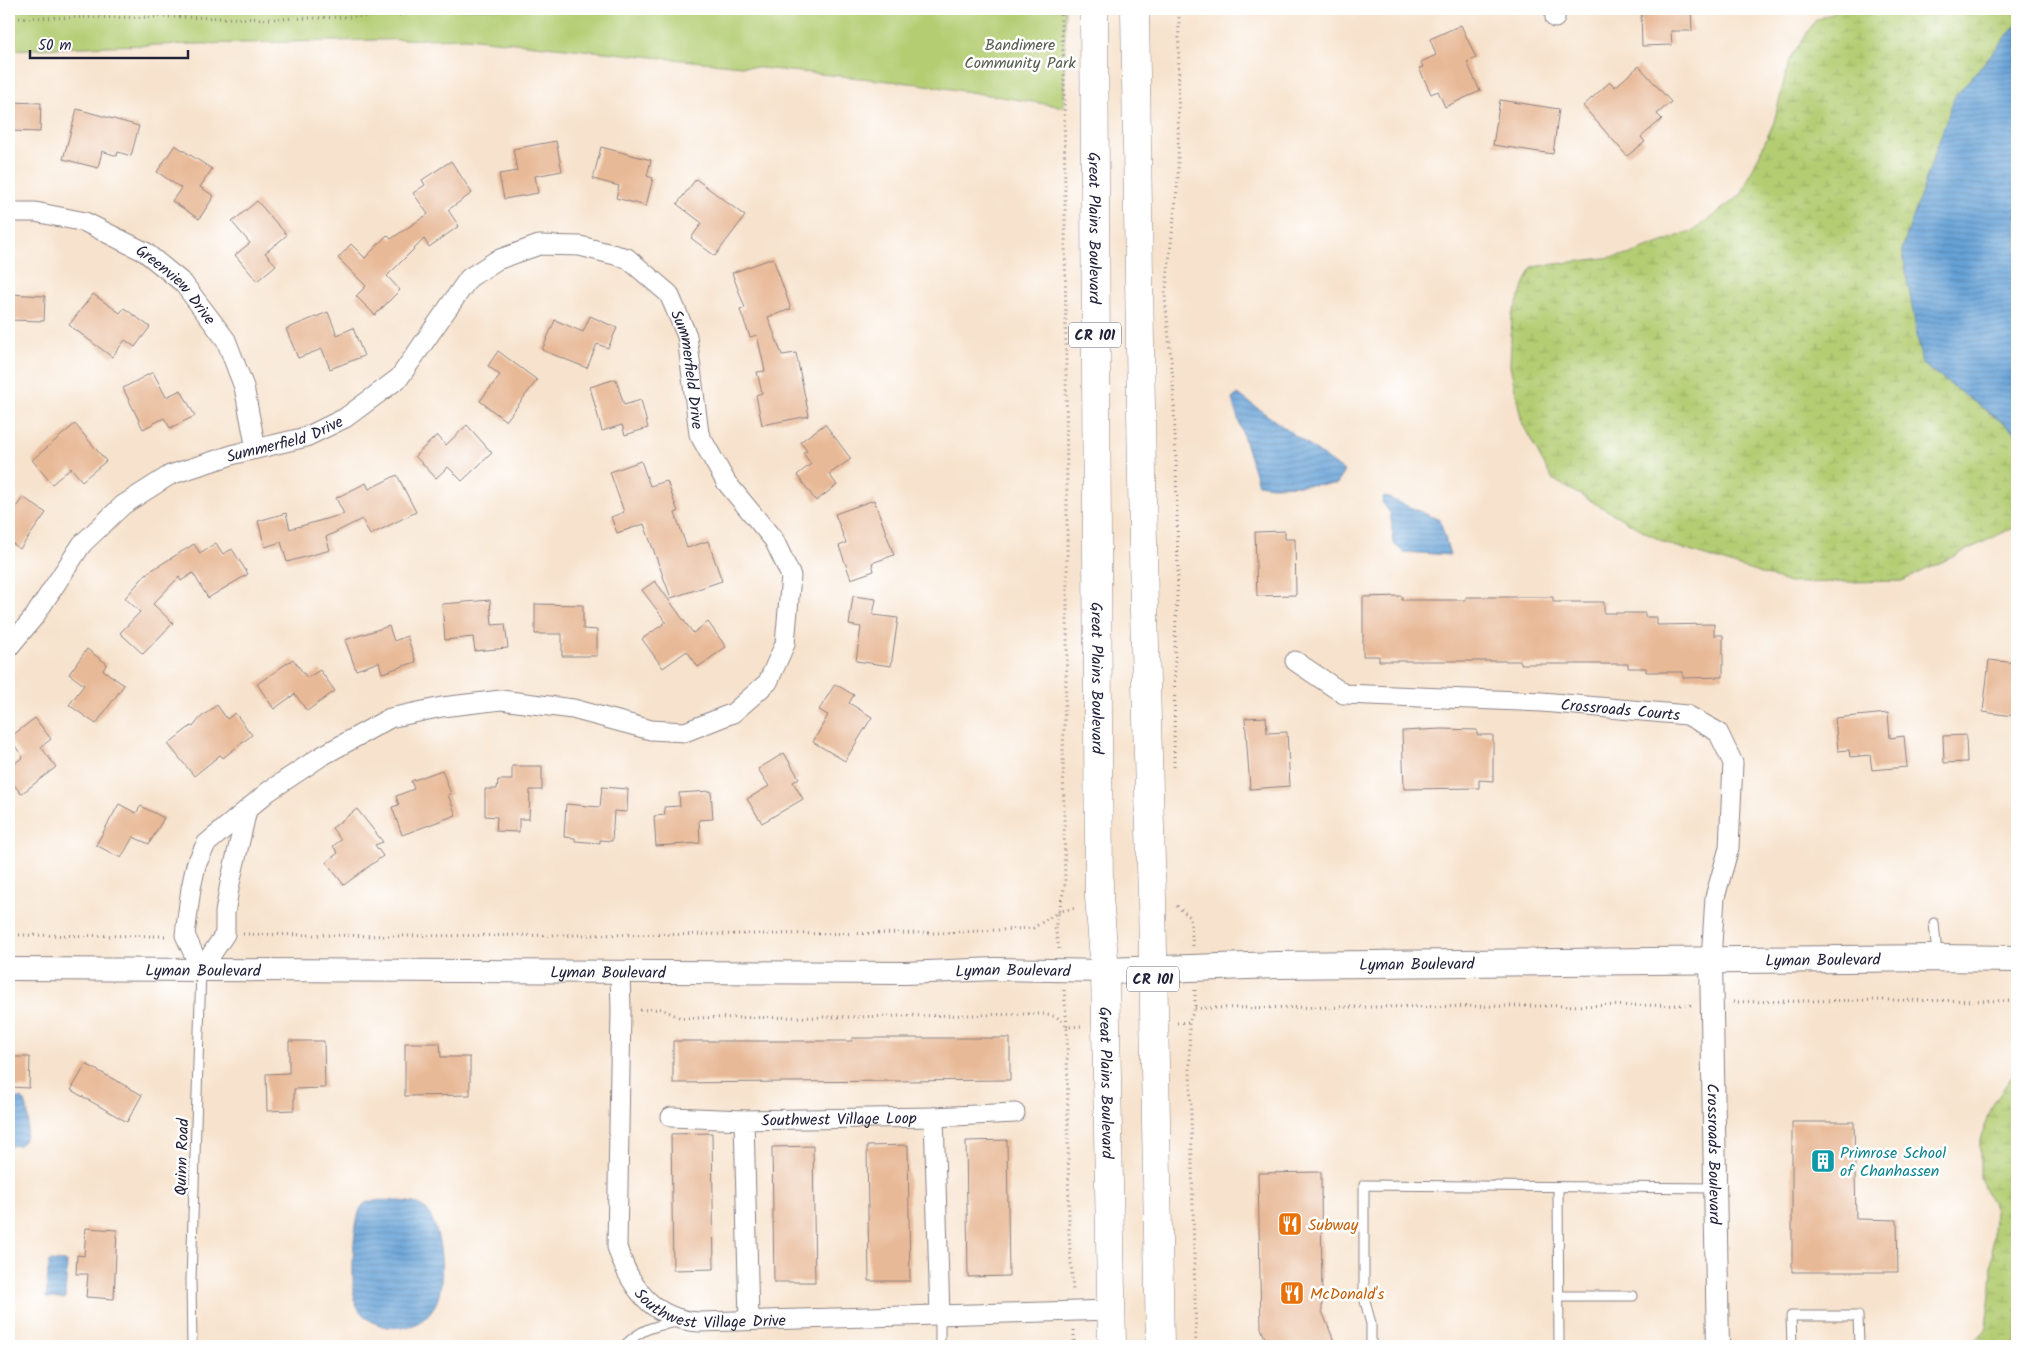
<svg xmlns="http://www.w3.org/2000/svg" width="2026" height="1355" font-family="Kalam,sans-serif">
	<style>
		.wetland { fill: url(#wetland-marsh); stroke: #6b7857 }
		.park { fill: #b4cd73; stroke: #6b7857 }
		.water { fill: url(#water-rules); stroke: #446289 }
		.building { fill: #e8b997 }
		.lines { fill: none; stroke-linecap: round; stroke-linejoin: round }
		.service-casing { stroke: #8c8284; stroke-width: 11 }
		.minor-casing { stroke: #8c8284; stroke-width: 21 }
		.tertiary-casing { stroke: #8c8284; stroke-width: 24 }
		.secondary-casing { stroke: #8c8284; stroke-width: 28 }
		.primary-casing { stroke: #8c8284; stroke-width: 29 }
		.path { stroke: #8c8284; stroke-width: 3; stroke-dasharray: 1 4; stroke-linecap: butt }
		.service { stroke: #fff; stroke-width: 9 }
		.minor { stroke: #fff; stroke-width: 19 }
		.tertiary { stroke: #fff; stroke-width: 22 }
		.secondary { stroke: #fff; stroke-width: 26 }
		.primary { stroke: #fff; stroke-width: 28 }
		.labels { text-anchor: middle; stroke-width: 5; stroke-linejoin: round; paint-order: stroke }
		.shield { fill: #fff; stroke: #646476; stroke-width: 1 }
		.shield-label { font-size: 15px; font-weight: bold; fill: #22223b }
		.park-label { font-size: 16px; fill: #555e4f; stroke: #fff }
		.street-label { font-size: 16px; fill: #22223b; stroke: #fff }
		.culture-label { font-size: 16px; fill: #0d838f; stroke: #fff; text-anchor: start }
		.food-label { font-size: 16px; fill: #c56008; stroke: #fff; text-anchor: start }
	</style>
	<defs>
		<pattern id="wetland-marsh" width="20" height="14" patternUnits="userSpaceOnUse" patternTransform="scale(1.25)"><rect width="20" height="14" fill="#b4cd73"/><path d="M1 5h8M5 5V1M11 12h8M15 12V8" fill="none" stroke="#9ab064"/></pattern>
		<pattern id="water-rules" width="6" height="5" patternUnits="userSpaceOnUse" patternTransform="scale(1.25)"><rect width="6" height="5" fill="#66a2d7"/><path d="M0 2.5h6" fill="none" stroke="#5484b0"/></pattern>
	</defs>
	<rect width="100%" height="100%" fill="#fff"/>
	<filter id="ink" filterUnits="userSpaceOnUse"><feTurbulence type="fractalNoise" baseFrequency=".02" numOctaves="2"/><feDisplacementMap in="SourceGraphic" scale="10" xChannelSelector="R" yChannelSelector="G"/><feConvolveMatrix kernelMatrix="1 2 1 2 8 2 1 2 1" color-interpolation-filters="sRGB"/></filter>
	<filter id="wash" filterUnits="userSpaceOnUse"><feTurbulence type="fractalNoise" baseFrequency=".0096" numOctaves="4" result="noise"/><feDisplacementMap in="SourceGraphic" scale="20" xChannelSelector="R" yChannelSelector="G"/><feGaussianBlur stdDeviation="1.12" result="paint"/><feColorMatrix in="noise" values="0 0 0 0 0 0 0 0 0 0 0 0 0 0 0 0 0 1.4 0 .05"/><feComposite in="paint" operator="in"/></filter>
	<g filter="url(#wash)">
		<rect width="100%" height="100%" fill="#f7e3cd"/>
		<g class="wetland">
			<path d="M1840,9h177v15l-63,74 -32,266 95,69v93l-115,55 -112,2 -125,-40 -113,-64 -30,-56 -12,-58 2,-50 20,-48 96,-12 66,-25 47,-35 33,-73 15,-61 26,-40z"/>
			<path d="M2017,1069v277h-47l16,-19 5,-41 3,-76 -14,-31v-40l14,-37z"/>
		</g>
		<path class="park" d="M9,9h1056l-1,98 -145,-23 -453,-46 -357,8 -100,4z"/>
		<g class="water">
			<path d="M2017,24v409l-95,-69 -20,-115 52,-151z"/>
			<path d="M1238,394l106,77 -7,13 -65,2 -14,-2 -26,-85z"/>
			<path d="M1384,496l56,24 10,35 -47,-3 -9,-8 -4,-31 -8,-11z"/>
			<path d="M17,1098l6,1c8,9 5,32 1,42l-5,4 -10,1v-44l3,-3z"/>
			<path d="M401,1201c8,1 16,2 22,6 19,15 23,73 14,94 -3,7 -10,16 -16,20 -9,7 -23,7 -33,6 -14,-2 -30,-12 -33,-27 -4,-15 -3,-88 9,-96 8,-6 27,-3 37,-3z"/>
			<path d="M49,1261l18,1 -2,37 -19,-1z"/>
		</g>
		<g id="blocks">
			<g class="building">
				<path d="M1651,9h40l1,22h-21l1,14 -30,1 -1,-34 10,-1z"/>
				<path d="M1461,25l15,33 -9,4 13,29 -35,16 -7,-16 -7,3 -12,-26 4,-1 -2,-5 15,-7 -6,-16z"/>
				<path d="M1639,66l32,36 -14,12 5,5 -21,18 4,5 -18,14 -44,-50 27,-24 5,5z"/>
				<path d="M1500,100l59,9 -6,45 -60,-9z"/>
				<path d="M9,102l32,1 -1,29 -31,-1z"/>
				<path d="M77,109l62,17 -8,30 -13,-4 -1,4 -15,-5 -4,17 -35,-9z"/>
				<path d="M556,141l6,30 -27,5 3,17 -34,6 -5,-25 18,-3 -4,-22z"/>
				<path d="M175,145l37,24 -12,18 14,9 -15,23 -27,-18 9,-13 -24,-16z"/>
				<path d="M601,147l50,13 -4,16 6,2 -7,28 -30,-8 3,-12 -26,-7z"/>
				<path d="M451,161l21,32 -24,17 11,16 -30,21 -5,-8 -37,37 13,14 -25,25 -19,-19 10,-10 -28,-28 13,-14 14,14 22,-23 4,4 37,-25 -15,-21 12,-8 -3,-5z"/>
				<path d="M696,179l49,37 -30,40 -24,-18 11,-15 -25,-19z"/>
				<path d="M257,201l30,34 -22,18 11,12 -19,16 -22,-26 15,-12 -18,-21z"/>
				<path d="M773,258l18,51 -23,8 14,38 14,-2 13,63 -47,9 -6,-30 6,-2 -5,-21 8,-1 -8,-36 -7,2 -10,-27 5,-2 -13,-35z"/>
				<path d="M9,294l36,2 -1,25 -35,-1z"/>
				<path d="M93,294l27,19 4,-5 26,19 -15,20 -10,-7 -13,17 -43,-32z"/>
				<path d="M328,312l9,23 16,-7 11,28 -34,13 -8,-20 -24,9 -12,-29z"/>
				<path d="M590,316l27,12 -9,20 -11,-4 -10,24 -45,-18 13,-30 28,12z"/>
				<path d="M498,351l39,29 -31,41 -26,-20 20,-26 -12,-9z"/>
				<path d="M153,372l13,25 15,-7 14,26 -25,12 -6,-10 -21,11 -20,-41z"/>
				<path d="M616,379l8,26 17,-5 7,28 -23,7 -3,-10 -20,6 -12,-44z"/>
				<path d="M75,424l31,37 -24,20 -11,-13 -19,16 -20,-24z"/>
				<path d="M825,424l26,35 -22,15 8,11 -21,16 -19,-26 14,-11 -8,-11 4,-2 -7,-9z"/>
				<path d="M467,425l25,28 -30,28 -14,-14 -12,11 -21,-22 22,-21 9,10z"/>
				<path d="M641,461l9,25 17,-5 11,31 -3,1 12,35 21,-7 14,40 -51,17 -27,-74 -27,9 -6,-16 13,-5 -14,-40z"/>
				<path d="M397,475l19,37 -46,23 -8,-16 -36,18 4,13 -43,12 -6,-20 -16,5 -7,-26 28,-8 4,16 54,-15 -8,-16 30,-15 3,6z"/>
				<path d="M23,497l23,16 -26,36 -11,-8v-39l7,5z"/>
				<path d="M874,500l20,55 -22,8 2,8 -23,8 -12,-33 7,-3 -11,-29z"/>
				<path d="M1285,531v8h10l1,56 -39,1 -2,-64z"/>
				<path d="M216,543l7,11 9,-5 16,25 -40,24 -15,-25 -12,8 -2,-4 -26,27 20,19 -30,31 -23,-21 20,-21 -15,-14 22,-25 47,-29 6,9z"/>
				<path d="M655,581l38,52 15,-11 18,25 -28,20 -11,-16 -24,17 -21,-29 24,-17 -24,-32z"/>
				<path d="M853,596l23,3 -3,16 25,3 -7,48 -35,-5 5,-34 -12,-2z"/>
				<path d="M1402,596v4h64v-3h87v5h51v11h41v4h12v8l57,-1v11h9v42l-40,1v-6h-37v-4h-18v-4h-107v-3h-142v-5h-16v-59z"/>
				<path d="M490,600l2,25 13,-1 3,24 -33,3 -2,-14 -28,3 -3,-36z"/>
				<path d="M535,604l48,1v24l14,1v26h-35v-22h-27z"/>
				<path d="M389,626l5,15 13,-5 9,26 -34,11 -3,-11 -23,8 -11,-30z"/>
				<path d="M87,649l20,15 -4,6 21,15 -28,39 -27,-19 15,-20 -15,-11z"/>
				<path d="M293,659l14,19 13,-8 15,21 -28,20 -12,-17 -21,15 -17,-25z"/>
				<path d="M1989,660l28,3v40h-2l-2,13 -30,-4z"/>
				<path d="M835,684l19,11 -5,8 23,14 -27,44 -32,-19 15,-27 -9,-5z"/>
				<path d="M217,705l10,14 8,-6 17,22 -29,23 -3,-3 -26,21 -26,-32 23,-18 2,1 7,-9z"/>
				<path d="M1888,713l2,25 14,-2 3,31 -35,3 -2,-15 -20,2 -1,-7 -11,1 -3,-33z"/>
				<path d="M1266,717l1,16 20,-1 3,54 -40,3 -5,-71z"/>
				<path d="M35,718l16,21 -10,8 15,20 -35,27 -12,-16v-10l14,-11 -14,-19z"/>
				<path d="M1442,729l35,1v5h16v46l-14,-1v8l-75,1 -2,-58z"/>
				<path d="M1966,735l1,27 -23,1 -1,-27z"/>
				<path d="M784,753l15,25 -6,4 10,17 -41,24 -15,-24 22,-13 -11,-17z"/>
				<path d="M512,766h30v24h-12l-1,29h-10v13l-23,-1 1,-14 -12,-1v-27h12l1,-9h14z"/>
				<path d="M442,770l9,24 -3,1 8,20 -54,20 -10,-28 7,-2 -3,-9 18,-7 -3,-8z"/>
				<path d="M602,787l26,2 -1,23 -13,-1 -2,30 -12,-1v3l-25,-2v-3l-11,-1 2,-33 34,3z"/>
				<path d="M711,791l2,28 -14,1 1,23 -44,3 -2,-30 11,-1 -1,-8 16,-1 -1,-13z"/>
				<path d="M119,804l17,9 5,-7 23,12 -15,26 -16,-7 -12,21 -25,-13z"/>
				<path d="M357,809l26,33 -8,3 8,11 -39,29 -18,-23 12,-9 -5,-7 8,-6 -9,-12z"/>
				<path d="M852,1038h158v42l-337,3v-42h179z"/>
				<path d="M289,1041h35l1,47 -31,1v21l-27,1 -1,-37 23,-1z"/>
				<path d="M405,1043h35l1,14h29v38l-65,1z"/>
				<path d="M9,1057h21l-1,31 -20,-1z"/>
				<path d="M86,1064l56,31 -15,27 -56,-32z"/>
				<path d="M1792,1122h62l2,97 41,1 1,52h-106z"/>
				<path d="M712,1133l2,136 -41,1 -2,-136z"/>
				<path d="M1007,1140l2,136 -41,1 -2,-136z"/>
				<path d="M908,1145l2,136h-41l-2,-135z"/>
				<path d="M813,1146l2,136h-41l-2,-135z"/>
				<path d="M1321,1172l1,139 14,35h-68l-7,-18 -3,-155z"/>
				<path d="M86,1228l31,2 -3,69 -28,-2 2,-23h-12l1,-19 7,1z"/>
			</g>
		</g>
	</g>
	<g filter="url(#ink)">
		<use href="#blocks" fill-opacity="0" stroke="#8c8284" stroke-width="1"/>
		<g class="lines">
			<defs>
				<g id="service">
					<path d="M1934,923l3,32"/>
					<path d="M1558,1187l1,159"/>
					<path d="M1559,1296h74"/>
					<path d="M940,1316v30"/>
					<path d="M192,1346l-1,-66 10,-310"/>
					<path d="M624,1346c17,-17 29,-20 53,-24"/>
					<path d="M1371,1346v-22l-7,-27v-112l351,3"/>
					<path d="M1792,1346l-1,-30h67l1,30"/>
				</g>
				<g id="minor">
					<path d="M1555,18v-9"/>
					<path id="s1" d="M9,212h26l50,10 60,30 38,31 43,57 18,47 12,62"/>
					<path id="s2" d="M9,647l25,-30 48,-73 41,-39 47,-30 65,-21 71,-17 39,-19 54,-40 70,-100 28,-18 42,-15 41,1 47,12 42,36 18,42 12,98 27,48 48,58 17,36 -6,68 -17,38 -35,31 -48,19 -34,-2 -78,-21 -72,-9 -59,7 -52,11 -70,39 -51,34 -63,53 -10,21 -5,23 -6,47 16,35"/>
					<path id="s3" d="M1295,661l49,33 198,8 145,13 31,17 15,31 -4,85 -14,49 -4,63"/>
					<path d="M201,970l24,-36v-21l5,-30 17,-73"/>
					<path id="s4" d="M620,972l1,38 -4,237c13,41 37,73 83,75l411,-12"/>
					<path d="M671,1117l73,3"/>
					<path d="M934,1117l81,-4"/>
					<path id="s5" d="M749,1320l-5,-200 190,-3 6,199"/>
				</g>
				<g id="tertiary">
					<path id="s6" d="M1711,960l7,386"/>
					<path id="s7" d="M9,969l896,4 90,-4 110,2"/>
				</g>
				<g id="secondary">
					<path id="s8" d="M1105,971l172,-6 660,-7 80,1"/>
				</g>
				<g id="primary">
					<path id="s9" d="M1094,9l5,888 6,74 7,375"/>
					<path d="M1135,9l9,602 8,288 8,447"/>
				</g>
			</defs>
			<use href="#service" class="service-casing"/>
			<use href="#minor" class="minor-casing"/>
			<use href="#tertiary" class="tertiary-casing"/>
			<use href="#secondary" class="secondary-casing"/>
			<use href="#primary" class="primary-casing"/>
			<g class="path">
				<path d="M9,18l164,-1 101,2 110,-3 20,-1 14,-6"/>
				<path d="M1174,767l1,-125 3,-70 -2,-111 -3,-81 -8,-82 13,-118 1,-171"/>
				<path d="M1177,906l13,11 3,29"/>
				<path d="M243,934l146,2 555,-3 89,-5 27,-17 16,-3"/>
				<path d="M9,935l158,1"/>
				<path d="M1059,949l-4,-21 10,-44 -2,-132 4,-96v-149l-3,-442 -4,-56"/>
				<path d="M1064,990l3,37 17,-1"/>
				<path d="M1195,990v18l-6,14 7,324"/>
				<path d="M1733,1002l146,-2 138,1"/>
				<path d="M1195,1008l497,-3"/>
				<path d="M640,1010l22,-1 19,9 162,-1 186,-3h15l13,3 10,10 2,207 4,59"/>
				<path d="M1177,1023l12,-1"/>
				<path d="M1074,1346v-17"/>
			</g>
			<use href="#service" class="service"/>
			<use href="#minor" class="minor"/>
			<use href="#tertiary" class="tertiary"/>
			<use href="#secondary" class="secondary"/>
			<use href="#primary" class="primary"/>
		</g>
	</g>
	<defs>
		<symbol id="building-square" viewBox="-11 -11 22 22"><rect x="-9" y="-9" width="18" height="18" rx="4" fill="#0f9aa8" stroke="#fff"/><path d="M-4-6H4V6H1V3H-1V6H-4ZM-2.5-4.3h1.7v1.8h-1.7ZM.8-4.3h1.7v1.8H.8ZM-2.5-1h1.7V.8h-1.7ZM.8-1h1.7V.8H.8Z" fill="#fff"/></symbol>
		<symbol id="restaurant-square" viewBox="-11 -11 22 22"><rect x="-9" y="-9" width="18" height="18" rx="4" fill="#e8710a" stroke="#fff"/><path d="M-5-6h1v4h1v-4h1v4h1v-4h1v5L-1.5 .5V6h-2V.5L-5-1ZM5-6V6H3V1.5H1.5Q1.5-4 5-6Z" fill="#fff"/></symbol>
	</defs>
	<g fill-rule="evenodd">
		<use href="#building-square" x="1809" y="1147" width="28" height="28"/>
		<use href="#restaurant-square" x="1276" y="1210" width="28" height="28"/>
		<use href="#restaurant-square" x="1278" y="1279" width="28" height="28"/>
	</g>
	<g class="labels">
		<g class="shield">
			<rect x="1069" y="322.5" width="52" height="25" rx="4"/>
			<rect x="1127" y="966.5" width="52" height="25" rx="4"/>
		</g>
		<g class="shield-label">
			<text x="1095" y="340">CR 101</text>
			<text x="1153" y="984">CR 101</text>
		</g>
		<g class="park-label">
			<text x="1020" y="50">Bandimere<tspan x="1020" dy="18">Community Park</tspan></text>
		</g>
		<g class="street-label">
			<text dy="6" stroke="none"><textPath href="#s9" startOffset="219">Great Plains Boulevard</textPath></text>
			<text dy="6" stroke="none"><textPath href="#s1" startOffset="189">Greenview Drive</textPath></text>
			<text dy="6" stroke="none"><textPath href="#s2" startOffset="914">Summerfield Drive</textPath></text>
			<text dy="6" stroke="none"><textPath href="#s2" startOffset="359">Summerfield Drive</textPath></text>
			<text dy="6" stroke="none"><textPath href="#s9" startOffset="669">Great Plains Boulevard</textPath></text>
			<text dy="6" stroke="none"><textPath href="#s3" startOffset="336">Crossroads Courts</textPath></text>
			<text dy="6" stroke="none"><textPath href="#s8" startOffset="718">Lyman Boulevard</textPath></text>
			<text dy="6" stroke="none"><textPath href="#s8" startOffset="312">Lyman Boulevard</textPath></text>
			<text dy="6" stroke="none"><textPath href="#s7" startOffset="194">Lyman Boulevard</textPath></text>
			<text dy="6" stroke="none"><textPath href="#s7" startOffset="1004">Lyman Boulevard</textPath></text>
			<text dy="6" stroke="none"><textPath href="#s7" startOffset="599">Lyman Boulevard</textPath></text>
			<text dy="6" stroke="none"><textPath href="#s9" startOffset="1074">Great Plains Boulevard</textPath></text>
			<text dy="6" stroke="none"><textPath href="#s5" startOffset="295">Southwest Village Loop</textPath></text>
			<text dy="6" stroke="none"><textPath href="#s6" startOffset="194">Crossroads Boulevard</textPath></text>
			<text transform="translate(181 1157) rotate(-88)" y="6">Quinn Road</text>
			<text dy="6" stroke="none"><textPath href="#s4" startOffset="402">Southwest Village Drive</textPath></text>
		</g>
		<g class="culture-label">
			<text x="1840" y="1158">Primrose School<tspan x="1840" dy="18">of Chanhassen</tspan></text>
		</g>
		<g class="food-label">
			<text x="1308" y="1230">Subway</text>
			<text x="1310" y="1299">McDonald's</text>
		</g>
	</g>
	<rect width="2026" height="1355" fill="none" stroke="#fff" stroke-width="30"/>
	<path d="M30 50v8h158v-8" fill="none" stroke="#22223b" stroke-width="2.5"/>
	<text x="38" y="50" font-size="15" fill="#22223b" stroke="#ffffff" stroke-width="4" paint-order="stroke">50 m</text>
</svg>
